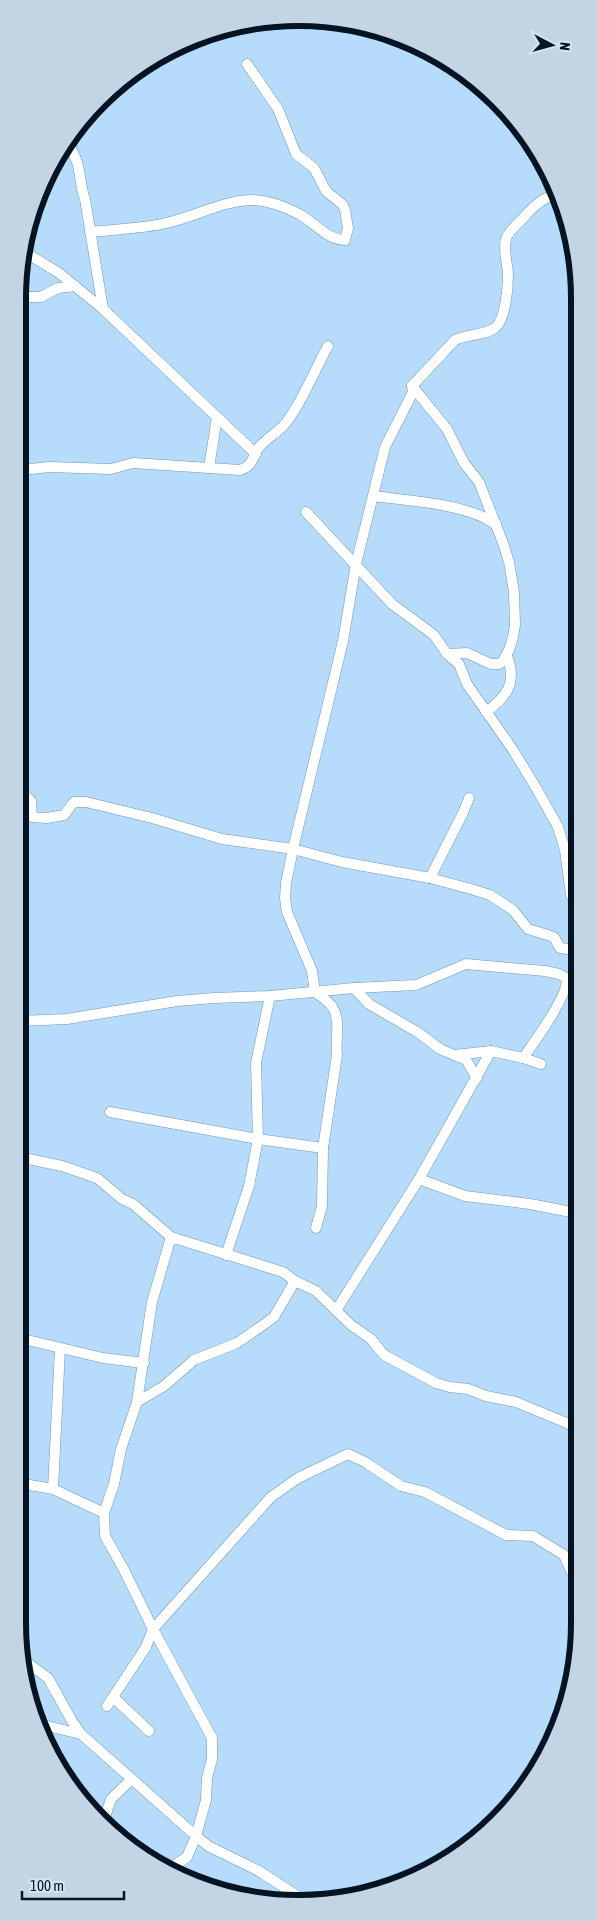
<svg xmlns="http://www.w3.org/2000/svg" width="597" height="1921" font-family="'Asap Condensed',sans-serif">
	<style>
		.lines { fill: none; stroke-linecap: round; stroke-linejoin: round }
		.stream { stroke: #687c55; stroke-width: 2 }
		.minor-casing { stroke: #6c98bc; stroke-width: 11 }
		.minor { stroke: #fff; stroke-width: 10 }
		.rim { fill: none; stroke: #041422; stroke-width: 6 }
	</style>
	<rect width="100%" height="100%" fill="#b7dcfb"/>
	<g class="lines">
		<path class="stream" d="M363,27l7,2"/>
		<defs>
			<g id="minor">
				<path d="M68,139c2,9 6,15 9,23 4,12 3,25 8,37l18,110"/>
				<path d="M90,232c25,-3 52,-3 76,-9 29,-6 55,-22 85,-23 16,0 34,7 48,14 15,8 28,26 46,26l3,-12 -3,-18 -2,-5 -17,-14 -12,-23 -18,-14 -18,-45 -31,-45"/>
				<path d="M23,251l36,22 44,36 153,145"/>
				<path d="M23,297h18l17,-9 17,-2"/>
				<path d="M412,386l35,43 17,34 15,19 24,61 6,19 5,30 1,33 -2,12 -4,13 -6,11 -4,3h-8l-24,-11 -20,1"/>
				<path d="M209,468l8,-51"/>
				<path d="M22,470l27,-3 62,2 22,-6 107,7c15,-4 12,-16 21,-25 8,-8 17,-13 24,-21 18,-23 29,-53 43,-78"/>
				<path d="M373,496c37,5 91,7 123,28"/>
				<path d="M306,512l86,92 42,31 13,19 12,10 8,20 46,66 22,36 23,41 7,23 6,45 5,11"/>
				<path d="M486,712c22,-16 31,-30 21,-56"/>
				<path d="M21,791l10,10 1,16 15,1 17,-3 10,-13h12l66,16 70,21 71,10 49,13 88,16 41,11 19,6 23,15 15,19 26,8 6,11 16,2"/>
				<path d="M430,878l33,-65 6,-15"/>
				<path d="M354,988l15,16 50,29 21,16 26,11 11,18"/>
				<path d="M20,1021l47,-2 110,-18 37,-3 56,-2 84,-8 62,-3 50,-21 79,7 14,3 7,4c5,14 -33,66 -43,80"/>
				<path d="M455,1055l36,-4 32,7 18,6"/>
				<path d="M110,1112l148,27 65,9"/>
				<path d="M19,1157l43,9 35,12 25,21 11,5 38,33"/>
				<path d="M419,1179l46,17 65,8 41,8 4,5"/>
				<path d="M316,1228l6,-22 1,-58 14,-93c-2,-15 4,-34 -4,-47 -3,-6 -13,-12 -18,-16l-3,-21 -25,-59 -2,-14 1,-15 7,-34 50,-208 13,-77 29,-117 28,-55 -1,-6 43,-46c12,-6 28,-4 40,-12 11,-9 13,-41 13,-55 -1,-11 -5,-24 -2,-34 2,-8 14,-17 20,-24 9,-10 17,-17 30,-21"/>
				<path d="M226,1255l23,-69 9,-47 -2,-76 14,-67"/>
				<path d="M337,1309l82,-130 72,-128"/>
				<path d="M19,1338l84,20 41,5"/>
				<path d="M137,1402l27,-16 30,-26 43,-17 26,-18 11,-8 21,-36"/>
				<path d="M18,1483l35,6 51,24"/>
				<path d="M53,1489l7,-140"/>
				<path d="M25,1661l23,17 24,43 9,13 115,102 12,10 51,25 43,28"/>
				<path d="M113,1697l36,34"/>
				<path d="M107,1706l39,-59 7,-18 118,-132 27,-19 50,-24 17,8 36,24 24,6 81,43 27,1 31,19 7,16 3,1"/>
				<path d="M38,1727l9,-1 34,8"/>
				<path d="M104,1820l7,-21 21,-20"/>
				<path d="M168,1870l19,-13 9,-21 10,-36 1,-22 5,-19v-21l-59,-109 -30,-61 -18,-32 -1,-23 10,-29 7,-35 16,-47 15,-100 19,-65 112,35 12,9 21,10 35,34 20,14 13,16 52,28 14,4 18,2 18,7 30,6 53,22 6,6"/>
			</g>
		</defs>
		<use href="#minor" class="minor-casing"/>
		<use href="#minor" class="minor"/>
	</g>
	<path d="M0 0H597V1921H0ZM298 26H299A272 272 0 0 1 571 298V1623A272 272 0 0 1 299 1895H298A272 272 0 0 1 26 1623V298A272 272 0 0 1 298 26Z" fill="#c3d5e5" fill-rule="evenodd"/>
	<path class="rim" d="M298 26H299A272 272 0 0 1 571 298V1623A272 272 0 0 1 299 1895H298A272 272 0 0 1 26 1623V298A272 272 0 0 1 298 26Z"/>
	<g transform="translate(552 45) rotate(96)" stroke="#d4e6f6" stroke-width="4" paint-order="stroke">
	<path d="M0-4L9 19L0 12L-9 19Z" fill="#041422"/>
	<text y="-8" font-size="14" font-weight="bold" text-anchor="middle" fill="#041422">N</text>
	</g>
	<path d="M22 1891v8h102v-8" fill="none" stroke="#041422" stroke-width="2.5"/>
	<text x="30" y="1891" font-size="15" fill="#041422" stroke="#d4e6f6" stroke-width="4" paint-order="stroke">100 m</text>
</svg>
